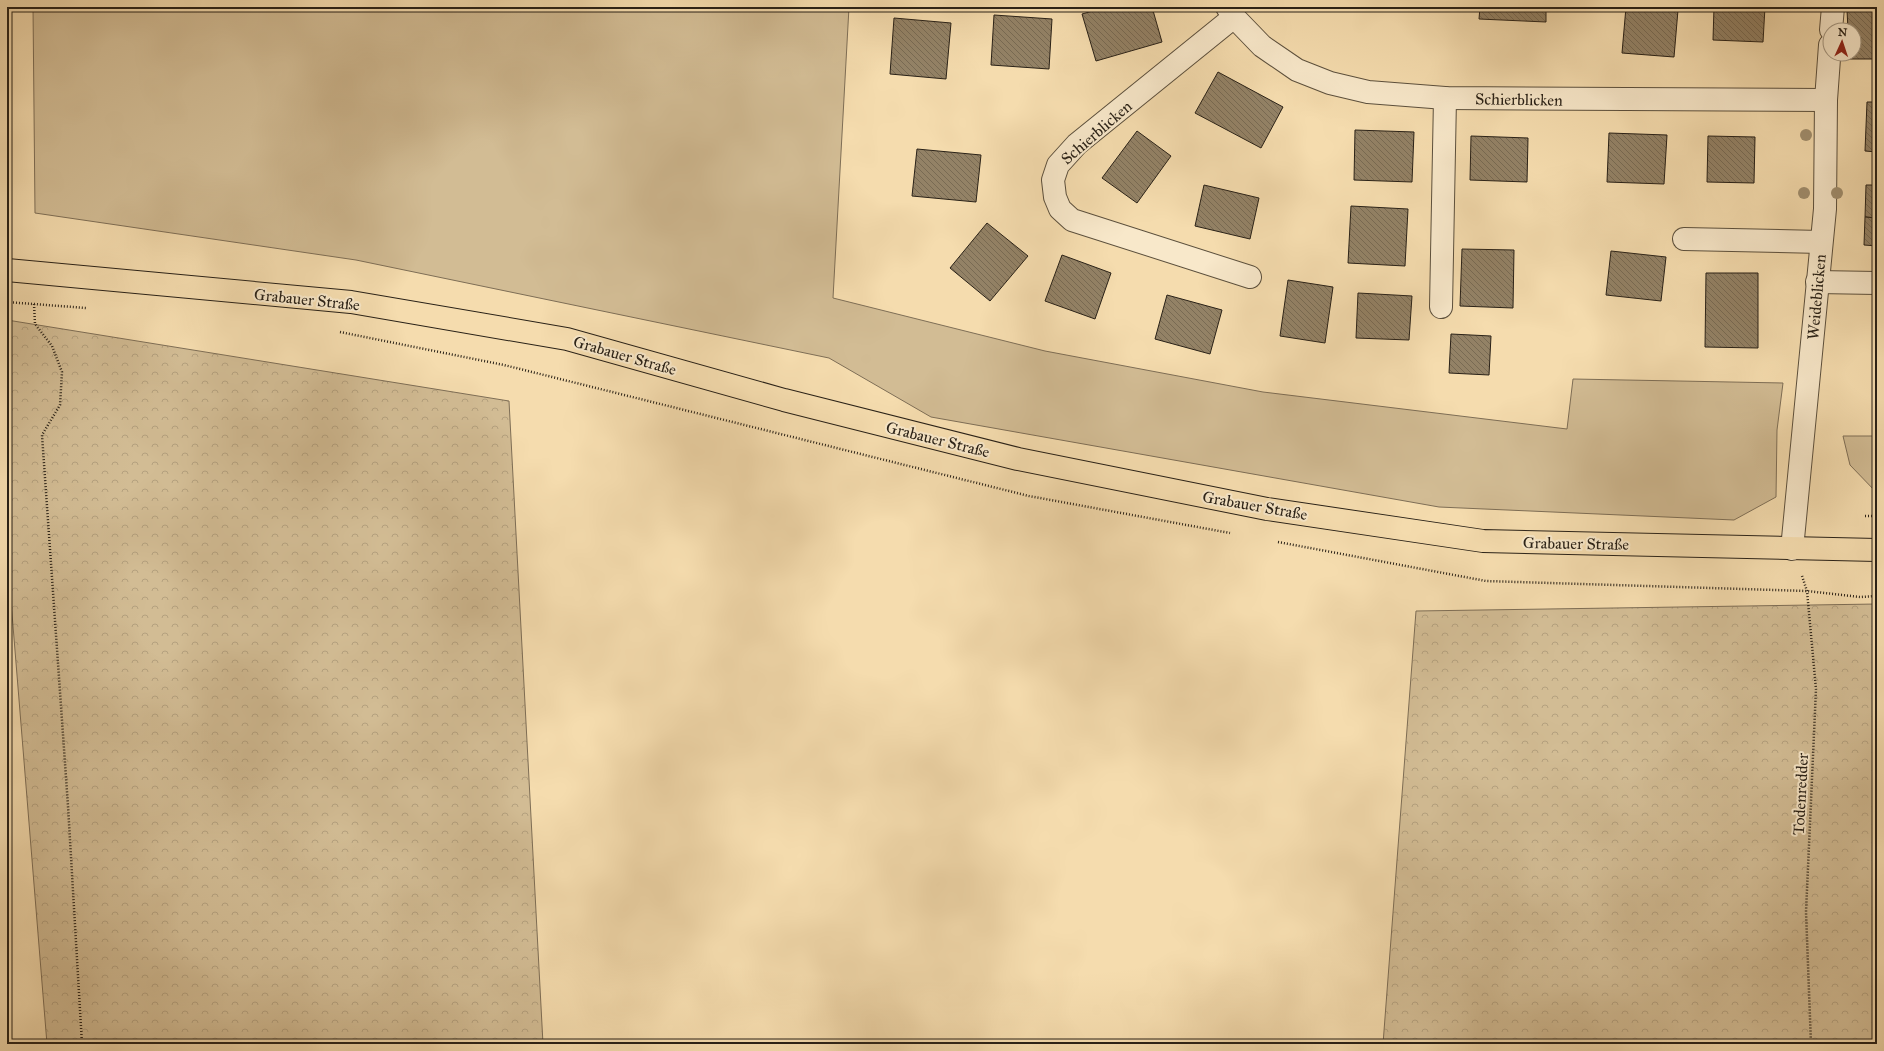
<svg xmlns="http://www.w3.org/2000/svg" width="1884" height="1051" font-family="'IM FELL Great Primer',serif">
	<style>
		.green { fill: #d2bc94; stroke: #7e6e56 }
		.forest { fill: url(#forest-crowns); stroke: #7e6e56 }
		.building { fill: url(#building-back-hatch); stroke: #292117 }
		.lines { fill: none; stroke-linecap: round; stroke-linejoin: round }
		.minor-casing { stroke: #5c503d; stroke-width: 24 }
		.major-casing { stroke: #292117; stroke-width: 24 }
		.path { stroke: #292117; stroke-width: 2.5; stroke-dasharray: 1 2; stroke-linecap: butt }
		.minor { stroke: #f8e8ca; stroke-width: 22 }
		.major { stroke: #f5dcae; stroke-width: 22 }
		.tree { fill: #a18f6f }
		.labels { text-anchor: middle; stroke-width: 4; stroke-linejoin: round; paint-order: stroke }
		.street-label { font-size: 16px; fill: #292117; stroke: #f8e8ca }
	</style>
	<defs>
		<pattern id="forest-crowns" width="20" height="18" patternUnits="userSpaceOnUse"><rect width="20" height="18" fill="#d2bc94"/><path d="M2 6a3 3 0 1 1 6 0M12 15a3 3 0 1 1 6 0" fill="none" stroke="#b4a17f"/></pattern>
		<pattern id="building-back-hatch" width="6" height="6" patternUnits="userSpaceOnUse"><rect width="6" height="6" fill="#938266"/><path d="M-1 5l2 2M0 0l6 6M5-1l2 2" fill="none" stroke="#786a53"/></pattern>
	</defs>
	<rect width="100%" height="100%" fill="#f5dcae"/>
	<filter id="stains"><feTurbulence type="fractalNoise" baseFrequency=".005" numOctaves="4"/><feColorMatrix values="0 0 0 0 .2 0 0 0 0 .09 0 0 0 0 .02 0 0 0 .5 -.17"/></filter>
	<radialGradient id="worn" r=".72"><stop offset=".6" stop-color="#630" stop-opacity="0"/><stop offset="1" stop-color="#630" stop-opacity=".3"/></radialGradient>
	<g class="green">
		<path d="M33,7h816l-16,291 212,53 218,41 304,37 6,-50 210,4 -6,47 -1,67 -42,23 -295,-13 -508,-90 -102,-59 -473,-98 -321,-47z"/>
		<path d="M1843,436h34v57l-27,-28z"/>
	</g>
	<g class="forest">
		<path d="M7,320l502,81 34,643h-496l-40,-492z"/>
		<path d="M1877,604v440h-494l33,-433z"/>
	</g>
	<g class="building">
		<path d="M1107,7h45l10,35 -66,19 -14,-47z"/>
		<path d="M1480,7h66v15l-67,-3z"/>
		<path d="M1626,7l52,3 -4,47 -52,-4z"/>
		<path d="M1714,7h51l-2,35 -50,-2z"/>
		<path d="M1847,10h30v49h-29v-5h6v-24h-6z"/>
		<path d="M994,15l58,4 -3,50 -58,-4z"/>
		<path d="M894,18l57,5 -5,56 -56,-5z"/>
		<path d="M1218,72l65,35 -22,41 -66,-35z"/>
		<path d="M1867,102h10v50l-12,-1z"/>
		<path d="M1355,130l59,2 -2,50 -58,-2z"/>
		<path d="M1137,131l34,25 -34,47 -35,-25z"/>
		<path d="M1609,133l58,2 -3,49 -57,-2z"/>
		<path d="M1471,136l57,2 -1,44 -57,-2z"/>
		<path d="M1708,136l47,1 -1,46 -47,-1z"/>
		<path d="M917,149l64,6 -5,47 -64,-6z"/>
		<path d="M1204,185l55,13 -9,41 -55,-13z"/>
		<path d="M1866,185h11v33l-12,-1z"/>
		<path d="M1351,206l57,3 -3,57 -57,-3z"/>
		<path d="M1865,217l12,1v28l-13,-1z"/>
		<path d="M987,223l41,33 -38,45 -40,-33z"/>
		<path d="M1462,249l52,1 -1,58 -53,-2z"/>
		<path d="M1611,251l55,6 -5,44 -55,-6z"/>
		<path d="M1062,255l49,18 -16,46 -50,-18z"/>
		<path d="M1706,273h52v75l-53,-1z"/>
		<path d="M1288,280l45,7 -8,56 -45,-7z"/>
		<path d="M1358,293l54,3 -3,44 -53,-2z"/>
		<path d="M1167,295l55,15 -12,44 -55,-15z"/>
		<path d="M1451,334l40,2 -2,39 -40,-2z"/>
	</g>
	<g class="lines">
		<defs>
			<g id="minor">
				<path d="M1227,7l7,10 28,29 35,24 33,13 38,9 77,6 381,2"/>
				<path d="M1234,17l-157,127 -19,21 -5,15 2,17 5,12 12,11 178,57"/>
				<path d="M1831,30l2,-23"/>
				<path d="M1684,239l137,3"/>
				<path d="M1817,282l60,1"/>
				<path d="M1441,307l4,-209"/>
				<path d="M1792,549l33,-340 1,-109 4,-55"/>
			</g>
			<path id="major" d="M7,270l344,32 216,37 217,61 234,59 249,50 216,32 394,9"/>
		</defs>
		<use href="#minor" class="minor-casing"/>
		<use href="#major" class="major-casing"/>
		<g class="path">
			<path d="M7,302l79,6"/>
			<path d="M34,304l1,20 17,22 10,26 -2,33 -18,30 26,371 14,238"/>
			<path d="M340,332l164,33 525,131 201,37"/>
			<path d="M1865,516h12"/>
			<path d="M1278,542l208,39 321,10 53,6 17,-1"/>
			<path d="M1802,576l5,15 9,98 -10,223 5,132"/>
		</g>
		<use href="#minor" class="minor"/>
		<use href="#major" class="major"/>
	</g>
	<g class="tree">
		<circle cx="1806" cy="135" r="6"/>
		<circle cx="1804" cy="193" r="6"/>
		<circle cx="1837" cy="193" r="6"/>
	</g>
	<g class="labels">
		<g class="street-label">
			<text transform="translate(1519 99) rotate(1)" y="6">Schierblicken</text>
			<text transform="translate(1096 132) rotate(-41)" y="6">Schierblicken</text>
			<text transform="translate(1816 297) rotate(-85)" y="6">Weideblicken</text>
			<text transform="translate(307 299) rotate(6)" y="6">Grabauer Straße</text>
			<text transform="translate(625 355) rotate(16)" y="6">Grabauer Straße</text>
			<text transform="translate(938 439) rotate(14)" y="6">Grabauer Straße</text>
			<text transform="translate(1255 505) rotate(10)" y="6">Grabauer Straße</text>
			<text transform="translate(1576 543) rotate(1)" y="6">Grabauer Straße</text>
			<text transform="translate(1800 794) rotate(-87)" y="6">Todenredder</text>
		</g>
	</g>
	<rect width="1884" height="1051" fill="none" stroke="#f5dcae" stroke-width="24"/>
	<rect x="8" y="8" width="1868" height="1035" fill="none" stroke="#292117" stroke-width="2"/>
	<rect x="12" y="12" width="1860" height="1027" fill="none" stroke="#292117"/>
	<g transform="translate(1842 42) rotate(3)"><circle r="19" fill="#f8e8ca" stroke="#a59882"/>
	<path d="M0-3L7 15L0 10L-7 15Z" fill="#8f2418"/>
	<text y="-6" font-size="11" font-weight="bold" text-anchor="middle" fill="#292117">N</text>
	</g>
	<rect width="100%" height="100%" filter="url(#stains)"/>
	<rect width="100%" height="100%" fill="url(#worn)"/>
</svg>
